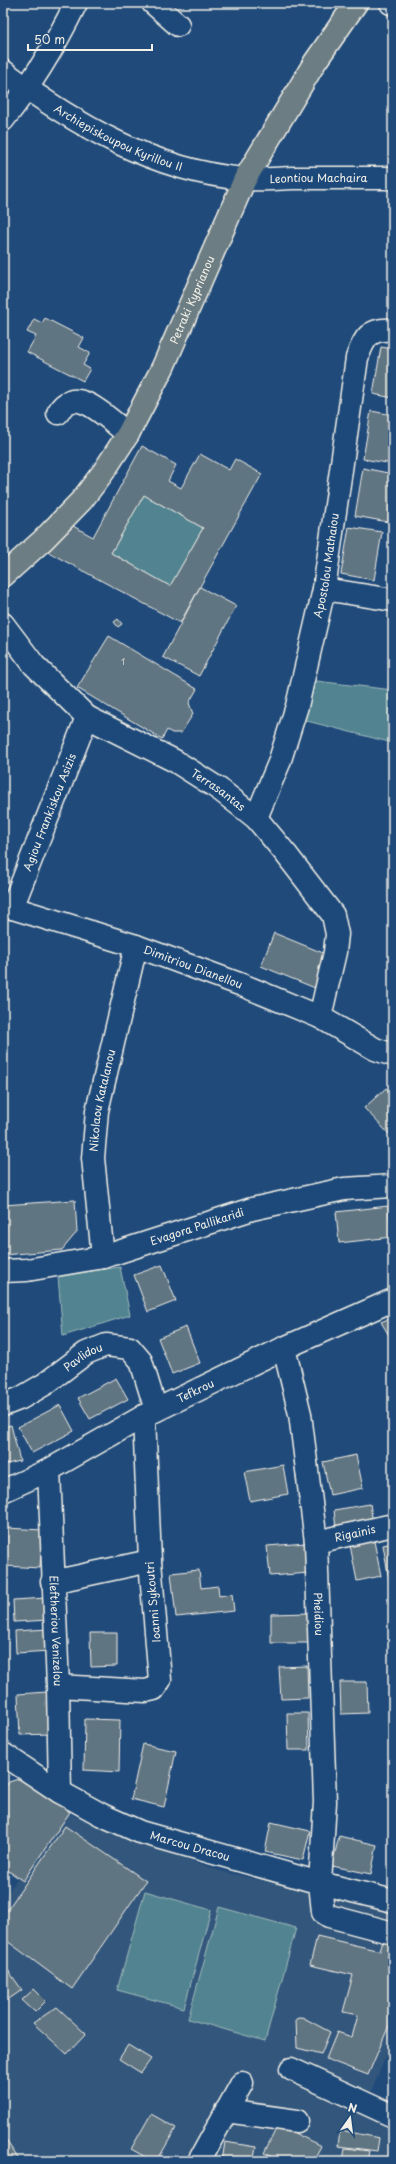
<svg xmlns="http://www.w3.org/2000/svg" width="396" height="2164" font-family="'Playpen Sans',sans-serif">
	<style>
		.built { fill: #33577c }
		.green { fill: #518490; stroke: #a2babc }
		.building { fill: #617482; stroke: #f4f1e8; fill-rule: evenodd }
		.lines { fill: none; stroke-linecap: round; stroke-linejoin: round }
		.minor-casing { stroke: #f4f1e8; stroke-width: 25 }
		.major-casing { stroke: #f4f1e8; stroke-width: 25 }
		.minor { stroke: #1f4a7a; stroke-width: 22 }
		.major { stroke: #6c7e84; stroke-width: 22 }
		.labels { text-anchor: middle; stroke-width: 3.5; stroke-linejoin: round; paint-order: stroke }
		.number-label { font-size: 9px; fill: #cfd2ce }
		.street-label { font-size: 11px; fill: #f4f1e8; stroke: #1f4a7a }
	</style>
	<rect width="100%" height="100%" fill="#1f4a7a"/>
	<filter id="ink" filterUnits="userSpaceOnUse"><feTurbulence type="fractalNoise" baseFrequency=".025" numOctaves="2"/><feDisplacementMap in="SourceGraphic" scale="8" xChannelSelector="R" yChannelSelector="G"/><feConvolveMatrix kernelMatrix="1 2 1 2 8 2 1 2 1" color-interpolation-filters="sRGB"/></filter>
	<g filter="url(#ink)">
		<path class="built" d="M62,1811l155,59 176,41v127l-31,77 31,15v31h-390v-261z"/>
		<g class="green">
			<path d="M144,495l59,33 -33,58 -59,-33z"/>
			<path d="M316,681l77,9v53l-90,-23z"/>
			<path d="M120,1267l10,48 -67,21 -5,-60z"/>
			<path d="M145,1891l66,19 -27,98 -67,-18z"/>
			<path d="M219,1907l77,21 -31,113 -77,-22z"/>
		</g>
		<g class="building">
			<path d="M45,318l39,20 -5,9 11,6 -7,12 7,4 -7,12 -56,-29 9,-16 -9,-4 7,-13 8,4z"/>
			<path d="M381,347l12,2v49l-20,-4z"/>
			<path d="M371,411l22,4v49l-30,-5z"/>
			<path d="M142,446l34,19 -8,16 13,7 19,-34 29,16 6,-11 27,15 -82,149 -132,-71 16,-31 29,16zM144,495l59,33 -33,58 -59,-33z"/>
			<path d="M363,468l30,6v17l-5,31 -33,-6z"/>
			<path d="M349,527l33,5 -8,48 -33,-6z"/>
			<path d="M200,587l36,19 -37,70 -36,-19z"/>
			<path d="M118,619l4,5 -4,3 -4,-5z"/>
			<path d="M109,636l88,53 -8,14 4,11 -12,19h-9l-5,-3 -5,9 -85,-51z"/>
			<path d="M274,933l54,22 -13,33 -54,-22z"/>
			<path d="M386,1088l7,7v37l-3,3 -26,-27z"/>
			<path d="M75,1200l2,32 -15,18 -59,5v-50z"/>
			<path d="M388,1206l4,31 -53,6 -3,-31z"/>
			<path d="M162,1265l14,36 -28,11 -14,-37z"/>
			<path d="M393,1317v18l-3,2 -9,-15z"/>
			<path d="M186,1327l14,36 -28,11 -14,-36z"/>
			<path d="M116,1378l12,21 -38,20 -12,-21z"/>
			<path d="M60,1405l14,26 -42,22 -14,-26z"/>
			<path d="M11,1425l9,36 -17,4v-38z"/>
			<path d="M356,1455l7,33 -33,7 -7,-33z"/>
			<path d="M283,1465l5,29 -38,7 -6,-29z"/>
			<path d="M370,1504l3,19 -37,6 -2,-19z"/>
			<path d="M7,1528l35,2 -2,38 -35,-2z"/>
			<path d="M374,1541l7,35 -24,5 -7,-36z"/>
			<path d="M306,1543l3,30 -39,3 -3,-30z"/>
			<path d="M393,1543v41l-3,1 -7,-40z"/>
			<path d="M199,1570l2,18 17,-2 1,10 13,-2 2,17 -58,6 -5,-44z"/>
			<path d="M46,1598l2,22 -34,2 -1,-22z"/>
			<path d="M311,1613v30h-40v-29z"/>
			<path d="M48,1629l2,22 -34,2 -1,-22z"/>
			<path d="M90,1633h27v33l-26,1z"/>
			<path d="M307,1666l1,32 -27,1 -2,-32z"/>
			<path d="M340,1682h27l1,31 -27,1z"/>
			<path d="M47,1692l2,42 -29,1 -2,-41z"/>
			<path d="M287,1713h21l1,37h-21z"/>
			<path d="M85,1719l35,1 -1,52 -35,-2z"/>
			<path d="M143,1744l33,7 -12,56 -33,-8z"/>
			<path d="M21,1778l49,34 -47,69 -20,-14v-77l6,-8z"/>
			<path d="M271,1822l39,9 -7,29 -38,-8z"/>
			<path d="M65,1826l81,55 -74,108 -69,-51v-22z"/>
			<path d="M339,1836l38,9 -6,29 -39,-8z"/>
			<path d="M386,1932l7,4v80l-25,59 -42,-16 11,-27 15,5 6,-22 -15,-3 10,-37 -43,-10 7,-29 63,15z"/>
			<path d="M3,1963l19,27 -19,13z"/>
			<path d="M34,1989l12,12 -11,11 -13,-12z"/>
			<path d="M57,2007l29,27 -19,20 -34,-31z"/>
			<path d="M302,2017l28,15 -9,22 -24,-6 -1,-29z"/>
			<path d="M128,2045l23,14 -10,14 -22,-14z"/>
			<path d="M151,2114l25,14 -19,33h-9l1,-2 -18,-10z"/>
			<path d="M278,2125l43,21 -8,15h-33l-16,-8z"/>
			<path d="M340,2130l39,8 -2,13 -39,-5z"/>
			<path d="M3,2136l17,25h-17z"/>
			<path d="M225,2142l31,5 -3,14h-31z"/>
			<path d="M345,2148l24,3 -2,10h-24z"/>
		</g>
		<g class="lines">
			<defs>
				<g id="minor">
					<path d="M153,3l25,22"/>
					<path d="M391,3l2,1"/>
					<path id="s1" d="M3,71c71,53 151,100 241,108 16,1 33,0 49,-1 33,0 67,0 100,0"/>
					<path d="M3,120c30,-37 52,-74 73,-117"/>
					<path d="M58,413c17,-32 52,8 70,21"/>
					<path d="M324,589l69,11"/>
					<path id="s2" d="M3,624l31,41 53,52 88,44 44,28 37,29 30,36 47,61 4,19 -2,18 -15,65"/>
					<path id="s3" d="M256,818l23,-55 18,-57 27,-117 33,-231c7,-20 12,-30 36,-28"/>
					<path id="s4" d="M3,905l133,41 106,39 78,32 55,32 18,6"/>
					<path id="s5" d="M12,908l75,-191"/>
					<path id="s6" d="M103,1257l-10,-99 4,-47 39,-165"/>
					<path id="s7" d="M3,1271l24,-1 76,-13 149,-48 92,-20 49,-3"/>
					<path id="s8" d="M284,1348l16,66 16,128 9,260 -5,81 3,29 6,4 64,17"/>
					<path id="s9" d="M3,1405l18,-7 24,-14 41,-31 20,-8 24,3 11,13 15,49"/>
					<path id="s10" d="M49,1470l9,216 2,106"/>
					<path id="s11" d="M3,1491l46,-21 95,-54 140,-68 109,-48"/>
					<path id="s12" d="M316,1542l77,-17"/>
					<path d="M52,1582l98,-21"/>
					<path d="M58,1686l87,5 9,-2 6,-9 -10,-119 -6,-145"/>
					<path id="s13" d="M3,1754l57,38 42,23 38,17 180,51 73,18"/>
					<path d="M291,2069l102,47"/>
					<path d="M226,2111l71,10"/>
					<path d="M199,2161l43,-78"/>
				</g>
				<g id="major">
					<path id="s14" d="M3,576l40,-36 39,-40 22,-29 24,-37 35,-67 82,-188 70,-117 41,-59"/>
				</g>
			</defs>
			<use href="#minor" class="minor-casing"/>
			<use href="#major" class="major-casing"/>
			<use href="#minor" class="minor"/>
			<use href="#major" class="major"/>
		</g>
	</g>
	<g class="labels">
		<g class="number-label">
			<text x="123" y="665">1</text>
		</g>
		<g class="street-label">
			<text dy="4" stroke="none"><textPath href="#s1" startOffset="134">Archiepiskoupou Kyrillou II</textPath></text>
			<text dy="4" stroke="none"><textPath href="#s1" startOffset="342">Leontiou Machaira</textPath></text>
			<text dy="4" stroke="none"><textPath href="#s14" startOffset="339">Petraki Kyprianou</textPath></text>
			<text dy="4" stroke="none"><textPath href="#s3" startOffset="263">Apostolou Mathaiou</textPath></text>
			<text dy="4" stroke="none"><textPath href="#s2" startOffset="276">Terrasantas</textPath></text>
			<text dy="4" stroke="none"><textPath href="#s5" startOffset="103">Agiou Frankiskou Asizis</textPath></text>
			<text dy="4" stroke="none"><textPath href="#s4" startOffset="200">Dimitriou Dianellou</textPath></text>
			<text dy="4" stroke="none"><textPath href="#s6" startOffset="158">Nikolaou Katalanou</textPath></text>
			<text dy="4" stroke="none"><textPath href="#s7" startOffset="200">Evagora Pallikaridi</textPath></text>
			<text dy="4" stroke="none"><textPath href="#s9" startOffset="94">Pavlidou</textPath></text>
			<text dy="4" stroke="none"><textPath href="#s11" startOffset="217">Tefkrou</textPath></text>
			<text dy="4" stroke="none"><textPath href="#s12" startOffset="40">Rigainis</textPath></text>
			<text transform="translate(153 1602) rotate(-95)" y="4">Ioanni Sykoutri</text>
			<text dy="4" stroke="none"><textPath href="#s8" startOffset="269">Pheidiou</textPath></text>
			<text dy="4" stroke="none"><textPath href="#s10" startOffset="161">Eleftheriou Venizelou</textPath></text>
			<text dy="4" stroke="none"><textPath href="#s13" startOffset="210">Marcou Dracou</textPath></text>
		</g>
	</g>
	<rect width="396" height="2164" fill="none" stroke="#1f4a7a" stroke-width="16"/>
	<rect x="8" y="8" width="380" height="2148" fill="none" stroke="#f4f1e8" stroke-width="1.5" filter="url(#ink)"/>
	<g transform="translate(350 2118) rotate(14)" stroke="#1f4a7a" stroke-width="3" paint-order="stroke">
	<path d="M0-3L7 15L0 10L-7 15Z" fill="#f4f1e8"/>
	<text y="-6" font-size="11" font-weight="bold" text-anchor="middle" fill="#f4f1e8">N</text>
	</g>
	<path d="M28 44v6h124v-6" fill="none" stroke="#f4f1e8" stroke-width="2"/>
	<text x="34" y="44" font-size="12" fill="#f4f1e8" stroke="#1f4a7a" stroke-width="3" paint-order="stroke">50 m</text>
</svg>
